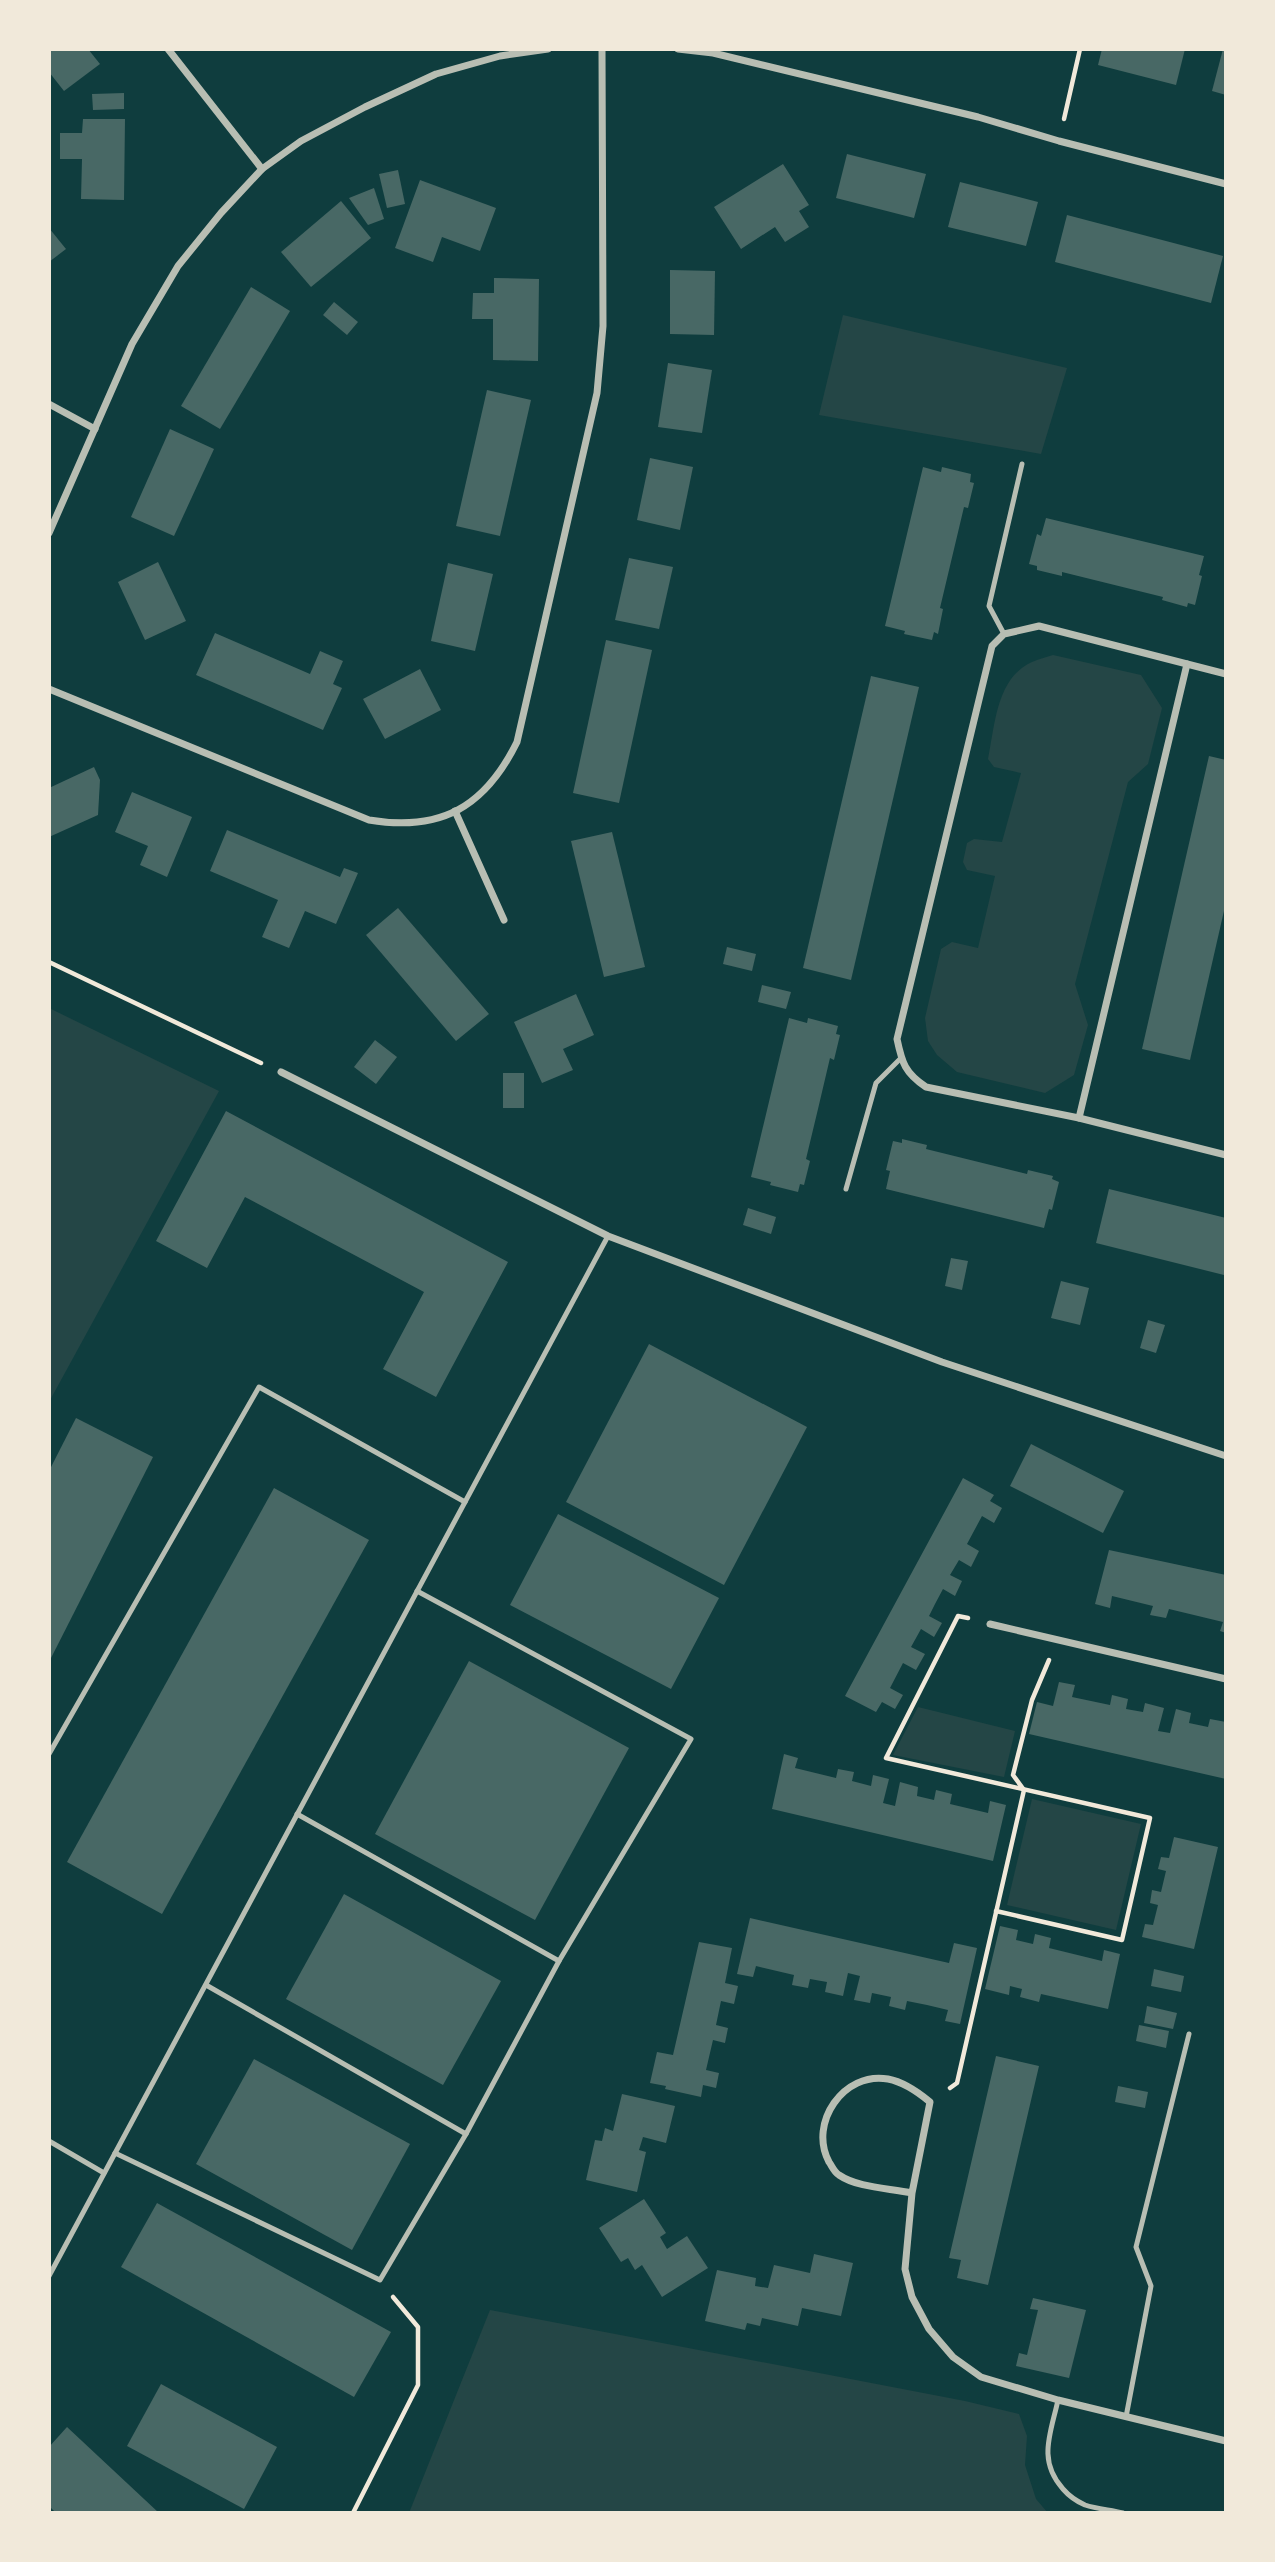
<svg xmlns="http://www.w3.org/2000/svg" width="1275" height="2562" font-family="Karla,sans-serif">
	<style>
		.green { fill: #244646 }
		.building { fill: #486865 }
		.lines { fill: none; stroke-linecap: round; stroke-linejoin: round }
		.path { stroke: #f1e9da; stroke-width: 4.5 }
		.service { stroke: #b8beb3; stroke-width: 5 }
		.minor { stroke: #b8beb3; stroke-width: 7 }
	</style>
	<rect width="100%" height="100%" fill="#0f3d3e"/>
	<g class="green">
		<path d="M843,315l224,53 -26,86 -222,-39z"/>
		<path d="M1053,655l88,20 21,33 -14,56 -20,18 -53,202 13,41 -14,50 -29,18 -88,-21 -20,-17 -9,-14 -3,-23 16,-69 11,-7 26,6 17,-72 -28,-6 -4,-8 4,-19 7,-4 28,3 19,-69 -27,-6 -6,-8c7,-33 8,-81 44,-97 6,-3 15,-5 21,-7z"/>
		<path d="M49,1008l170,83 -170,311z"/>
		<path d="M918,1707l97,24 -11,46 -111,-22z"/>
		<path d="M1032,1799l109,25 -25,106 -109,-25z"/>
		<path d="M490,2310l475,91 54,13 8,22 -2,29 11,34 12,14h-639z"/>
	</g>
	<g class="building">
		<path d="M49,49h39l12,15 -36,27 -15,-19z"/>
		<path d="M1102,49h83l-9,36 -78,-20z"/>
		<path d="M1223,49h3v46l-14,-4z"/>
		<path d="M124,93v16l-31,1 -1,-16z"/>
		<path d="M83,119h42l-1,81 -43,-1 1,-40h-22v-26h22z"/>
		<path d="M847,154l79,20 -12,44 -78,-20z"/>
		<path d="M783,164l26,41 -10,6 10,16 -24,15 -10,-15 -34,22 -27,-42z"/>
		<path d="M398,170l7,34 -18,4 -8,-34z"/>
		<path d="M420,180l76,28 -16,43 -38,-14 -9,25 -38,-14z"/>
		<path d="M960,182l78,20 -12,44 -78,-19z"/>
		<path d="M374,188l10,31 -16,6 -19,-27z"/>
		<path d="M341,201l30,37 -60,49 -30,-35z"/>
		<path d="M1067,215l156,41 -12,47 -156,-41z"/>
		<path d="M49,228l17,21 -17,13z"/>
		<path d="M670,270l45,1 -1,64 -44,-1z"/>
		<path d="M494,278l45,1 -1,82 -45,-1v-41h-21l1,-26h21z"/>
		<path d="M251,287l39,24 -70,118 -39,-23z"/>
		<path d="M334,302l24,20 -11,13 -24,-20z"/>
		<path d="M668,363l44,7 -10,63 -44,-6z"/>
		<path d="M487,390l44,10 -31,136 -44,-10z"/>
		<path d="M170,429l44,20 -40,87 -43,-19z"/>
		<path d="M650,458l43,9 -13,63 -43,-10z"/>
		<path d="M923,467l18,5 1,-5 29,7 -1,8 4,1 -6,25 -4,-1 -24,101 3,1 -5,25 -4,-2 -2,8 -28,-6 1,-3 -20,-5z"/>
		<path d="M1046,518l158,38 -5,19 3,1 -7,29 -7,-2 -1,4 -25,-7 1,-3 -101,-25v4l-25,-6v-4l-8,-2 8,-30 4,2z"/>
		<path d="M629,558l44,9 -14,62 -44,-9z"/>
		<path d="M158,562l28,59 -41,19 -27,-58z"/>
		<path d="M448,563l45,11 -18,77 -44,-10z"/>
		<path d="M215,633l95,41 10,-23 23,10 -10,23 9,4 -19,42 -127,-55z"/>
		<path d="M606,640l46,10 -33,153 -46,-10z"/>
		<path d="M420,669l21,41 -56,29 -22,-40z"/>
		<path d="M871,676l48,11 -68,293 -48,-12z"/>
		<path d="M1209,756l17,4v142l-36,158 -48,-11z"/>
		<path d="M94,767l6,13 -2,35 -49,22v-49z"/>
		<path d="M132,792l60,25 -25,60 -27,-12 8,-19 -33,-14z"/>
		<path d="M227,830l113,47 4,-9 14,5 -22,51 -31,-13 -16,37 -27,-11 16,-37 -68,-29z"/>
		<path d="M612,832l33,135 -41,10 -33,-136z"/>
		<path d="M398,908l91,106 -33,27 -90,-106z"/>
		<path d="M727,947l29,7 -4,17 -29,-7z"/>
		<path d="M762,985l29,7 -5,17 -28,-7z"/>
		<path d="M576,994l18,41 -31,14 10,21 -31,13 -28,-61z"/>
		<path d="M789,1018l18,5 1,-5 30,8 -2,8 4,1 -6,25 -4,-2 -12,51 -12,50 4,2 -6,24 -4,-1 -2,8 -28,-7 1,-3 -20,-5z"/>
		<path d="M375,1040l22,17 -21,27 -22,-17z"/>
		<rect x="503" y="1073" width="21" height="35"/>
		<path d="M226,1111l282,151 -72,135 -53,-28 41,-77 -179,-95 -38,71 -51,-27z"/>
		<path d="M902,1139l25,6 -1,4 101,25 1,-4 25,6 -1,3 7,3 -7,28 -3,-1 -5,19 -158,-39 4,-18 -4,-1 7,-29 9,2z"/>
		<path d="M1109,1189l117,29 -2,57 -128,-32z"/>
		<path d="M748,1208l28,9 -5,17 -28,-9z"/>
		<path d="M951,1258l17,3 -6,29 -17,-4z"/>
		<path d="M1061,1281l28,7 -9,37 -29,-7z"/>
		<path d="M1148,1320l17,5 -9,28 -16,-5z"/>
		<path d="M649,1344l158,83 -83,158 -158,-83z"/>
		<path d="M76,1418l77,39 -104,205v-191z"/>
		<path d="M1031,1444l93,47 -21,42 -93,-47z"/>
		<path d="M963,1478l31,17 -4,6 12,7 -8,15 -12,-7 -15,28 12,7 -8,16 -12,-7 -9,15 12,6 -7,15 -12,-7 -8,15 -6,12 13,7 -8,14 -13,-8 -10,18 14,7 -9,16 -13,-7 -13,25 13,7 -8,14 -13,-7 -6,10 -31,-16z"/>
		<path d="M274,1488l95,52 -207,374 -95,-52z"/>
		<path d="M558,1514l161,84 -48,91 -161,-84z"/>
		<path d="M1109,1550l117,25v58l-6,-2 3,-9 -54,-13 -3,9 -16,-3 3,-9 -41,-10 -2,12 -15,-4z"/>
		<path d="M469,1661l160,87 -94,172 -160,-86z"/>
		<path d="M1059,1682l16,3 -3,12 38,8 2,-10 16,4 -2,10 17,3 2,-9 19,5 -6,23 12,2 6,-24 15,4 -2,10 19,4 2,-8 16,3 -2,9h2v48l-197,-45 8,-32 16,4z"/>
		<path d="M784,1754l14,4 -3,10 41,10 2,-9 16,3 -2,9 19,5 2,-11 16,4 -6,24 12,3 5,-24 18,5 -1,9 17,4 2,-10 16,4 -2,10 38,9 2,-12 16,4 -13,56 -221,-52z"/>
		<path d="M1174,1837l44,10 -24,102 -52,-12 3,-13 8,1 5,-20 -8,-2 2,-13 9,2 5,-21 -8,-2 3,-12 8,1z"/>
		<path d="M344,1894l157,87 -58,104 -157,-86z"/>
		<path d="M750,1918l199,45 5,-20 23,5 -17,76 -15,-3 3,-11 -21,-5 -20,-4 -2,9 -16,-4 2,-9 -19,-4 -2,10 -16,-3 6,-24 -12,-3 -5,23 -18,-4 2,-10 -17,-3 -2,9 -16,-3 2,-10 -38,-9 -3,11 -16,-3z"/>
		<path d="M1000,1926l18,4 -2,10 17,4 2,-10 16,4 -2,10 53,13 2,-11 16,4 -12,55 -67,-15 -2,8 -19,-5 2,-8 -12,-3 -1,9 -24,-6z"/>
		<path d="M699,1942l33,6 -7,35 13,3 -4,18 -13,-3 -5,24 12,3 -3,15 -12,-3 -7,30 13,3 -3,15 -13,-3 -2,12 -36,-8 1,-3 -16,-3 7,-31 16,3z"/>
		<path d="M1154,1969l30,7 -3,16 -30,-6z"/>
		<path d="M1147,2006l30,7 -4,16 -29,-6z"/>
		<path d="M1139,2025l30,6 -3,17 -30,-7z"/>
		<path d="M996,2056l43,10 -51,219 -31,-7 4,-18 -12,-2z"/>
		<path d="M254,2059l156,85 -58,106 -156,-86z"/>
		<path d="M1118,2086l30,6 -3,16 -30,-6z"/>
		<path d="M622,2094l53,12 -9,37 -23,-6 -4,13 7,2 -9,40 -51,-12 9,-40 7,1 3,-13 8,3z"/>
		<path d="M644,2199l22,34 -6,4 7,12 20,-13 21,32 -46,29 -20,-32 -7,5 -7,-12 -7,4 -22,-34z"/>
		<path d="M157,2203l234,129 -37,65 -233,-130z"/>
		<path d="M814,2254l39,9 -12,53 -39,-8 -4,18 -36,-8 -2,8 -13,-3 -2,7 -40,-9 12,-51 39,8 -1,8 13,2 6,-23 36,8z"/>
		<path d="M1033,2298l53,12 -17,68 -53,-12 3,-13 8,2 11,-45 -8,-1z"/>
		<path d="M161,2384l116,63 -33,62 -117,-63z"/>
		<path d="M67,2427l92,86h-103l-7,-7v-59z"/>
	</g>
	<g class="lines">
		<g class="path">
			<path d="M1064,119l16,-70"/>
			<path d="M49,962l212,101"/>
			<path d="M968,1618l-10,-2 -72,142 264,60 -28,122 -126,-29"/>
			<path d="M950,2088l7,-5 67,-293 -11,-15 19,-75 17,-40"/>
			<path d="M353,2513l65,-128v-58l-25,-30"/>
		</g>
		<g class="service">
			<path d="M1004,634l-15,-28 33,-142"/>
			<path d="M846,1189l30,-106 25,-25"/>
			<path d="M49,1754l210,-367 206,115"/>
			<path d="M297,1814l262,147"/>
			<path d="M206,1985l260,149"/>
			<path d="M49,2141l55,32"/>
			<path d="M115,2153l265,127 86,-146 93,-173 132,-222 -274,-148"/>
			<path d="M49,2276l559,-1040"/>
			<path d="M1058,2400c-7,33 -21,60 5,89 6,7 13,12 22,16 12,4 26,5 38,8"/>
			<path d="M1126,2417l25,-131 -15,-39 53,-213"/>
		</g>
		<g class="minor">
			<path d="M168,49l94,120"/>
			<path d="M678,49l35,4 265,64 81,24 167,43"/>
			<path d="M49,404l46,25"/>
			<path d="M49,533l83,-189 46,-78 43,-53 41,-44 39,-28 64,-34 71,-33 64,-18 48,-7"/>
			<path d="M1226,674l-187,-48 -35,8 -12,12 -95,393c5,24 8,34 29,48l153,31 147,37"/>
			<path d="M49,689l320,131c72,12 116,-13 148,-78l80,-349 6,-67 -1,-277"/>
			<path d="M455,811l49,109"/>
			<path d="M281,1072l327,164 334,126 284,94"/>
			<path d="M1079,1118l108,-454"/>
			<path d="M990,1624l236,55"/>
			<path d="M912,2193c-23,-5 -54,-5 -73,-18 -5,-3 -7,-9 -10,-13 -21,-39 15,-91 59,-83 16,3 30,13 42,23l-18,91 -7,76 7,28 17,32 24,28 28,20 77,23 168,41"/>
		</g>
	</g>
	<rect width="1275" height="2562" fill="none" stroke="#f1e9da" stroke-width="102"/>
</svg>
